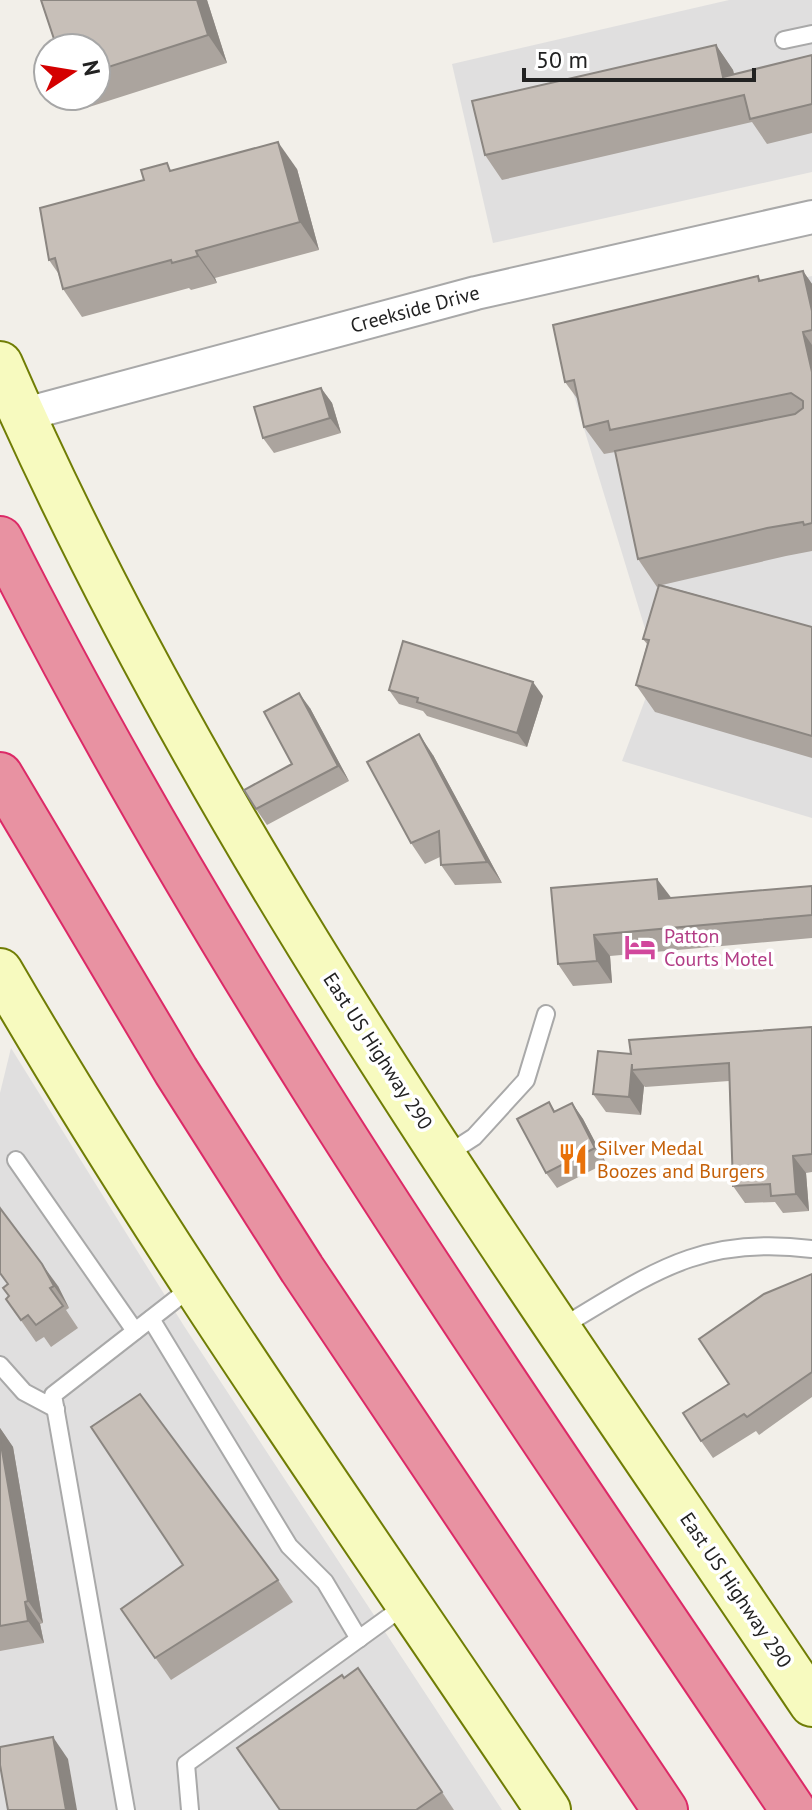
<svg xmlns="http://www.w3.org/2000/svg" width="812" height="1810" font-family="'PT Sans',sans-serif">
	<style>
		.residential { fill: #e0dfdf }
		.lines { fill: none; stroke-linecap: round; stroke-linejoin: round }
		.service-casing { stroke: #a9a9a9; stroke-width: 20 }
		.minor-casing { stroke: #a9a9a9; stroke-width: 36 }
		.secondary-casing { stroke: #707d05; stroke-width: 48 }
		.motorway-casing { stroke: #dc2a67; stroke-width: 48 }
		.service { stroke: #fff; stroke-width: 16 }
		.minor { stroke: #fff; stroke-width: 32 }
		.secondary { stroke: #f7fabf; stroke-width: 44 }
		.motorway { stroke: #e892a2; stroke-width: 44 }
		.wall { fill: #aba49e }
		.shaded-wall { fill: #8b8681 }
		.building { fill: #c7bfb8; stroke: #8b8681; stroke-width: 2 }
		.labels { text-anchor: middle; stroke-width: 7; stroke-linejoin: round; paint-order: stroke }
		.street-label { font-size: 20px; fill: #222; stroke: #fff }
		.hotel-label { font-size: 20px; fill: #b23c85; stroke: #fff; text-anchor: start }
		.food-label { font-size: 20px; fill: #c56008; stroke: #fff; text-anchor: start }
	</style>
	<rect width="100%" height="100%" fill="#f2efe9"/>
	<g class="residential">
		<path d="M729,0h83v172l-319,71 -41,-179z"/>
		<path d="M812,276v542l-190,-57 35,-93 -103,-338z"/>
		<path d="M11,1048l173,278 318,484h-502v-717z"/>
	</g>
	<g class="lines">
		<defs>
			<g id="service">
				<path d="M784,40l28,-6"/>
				<path d="M446,1155l28,-18 52,-57 20,-66"/>
				<path d="M16,1160l119,171"/>
				<path d="M151,1319l138,227 36,36 34,57"/>
				<path d="M560,1328c92,-55 140,-93 252,-79"/>
				<path d="M0,1365l24,27 32,17"/>
				<path d="M126,1810l-73,-415 140,-109"/>
				<path d="M190,1810l-4,-46 221,-160"/>
			</g>
			<path id="minor" d="M22,415l454,-122 336,-76"/>
			<g id="secondary">
				<path d="M0,364c209,480 522,907 812,1340"/>
				<path d="M0,971c168,289 362,562 548,839"/>
			</g>
			<g id="motorway">
				<path d="M0,539c225,447 515,856 793,1271"/>
				<path d="M0,775l176,296 126,198 363,541"/>
			</g>
		</defs>
		<use href="#service" class="service-casing"/>
		<use href="#minor" class="minor-casing"/>
		<use href="#secondary" class="secondary-casing"/>
		<use href="#motorway" class="motorway-casing"/>
		<use href="#service" class="service"/>
		<use href="#minor" class="minor"/>
		<use href="#secondary" class="secondary"/>
		<use href="#motorway" class="motorway"/>
	</g>
	<g class="wall">
		<path d="M207,0l20,63 -141,45 -8,-12h18v-48z"/>
		<path d="M716,45l17,25 1,4 78,-19v78l-45,11 -15,-22 -250,58 -17,-25z"/>
		<path d="M297,169l22,81 -104,28 2,5 -26,7 -2,-2 -107,29 -19,-28 -5,-16 -9,-13 95,-80 28,-10z"/>
		<path d="M803,271l9,13v267l-26,5 -124,29 150,42v131l-157,-46 -19,-27 11,-41 -4,-5 16,-53 -2,1 -19,-28 -23,-107 -11,2 -20,-27 -5,-26 -14,-19 193,-106 3,5z"/>
		<path d="M321,388l11,15 9,30 -67,20 -11,-15z"/>
		<path d="M389,690l154,6 -16,51 -100,-31 -4,-5 -24,-7z"/>
		<path d="M310,708l39,73 -82,44 -11,-16 36,-45z"/>
		<path d="M433,755l69,128 -47,2 -14,-20 -1,-8 -15,7 -14,-21z"/>
		<path d="M812,886v52l-202,18 2,27 -39,3 -15,-22 -7,-76 120,10z"/>
		<path d="M812,1027v145l-6,1 3,38 -26,2 -8,-11 -30,1 -12,-17 -4,-105 -84,6 -1,-1 -3,29 -35,-3 -13,-18 38,-40z"/>
		<path d="M549,1102l6,9 17,-8 11,16 23,44 -49,25 -11,-15z"/>
		<path d="M812,1274v123l-53,38 -3,-4 -43,27 -12,-17 28,-57z"/>
		<path d="M8,1284l50,2 11,22 -3,2 12,18 -27,19 -7,-10 -8,5 -30,-43 3,-3z"/>
		<path d="M0,1428l13,19 30,176 -3,1 4,19 -44,8z"/>
		<path d="M278,1580l15,22 -122,78 -50,-71z"/>
		<path d="M358,1668l18,25 78,117h-174l64,-132z"/>
	</g>
	<g class="shaded-wall">
		<path d="M197,0h10l20,63 -19,-28z"/>
		<path d="M716,45l17,25 6,26 -16,-19z"/>
		<path d="M278,142l19,27 22,81 -19,-28z"/>
		<path d="M196,251l19,27 2,5 -19,-27z"/>
		<path d="M803,271l9,13v27z"/>
		<path d="M803,332l9,13v27z"/>
		<path d="M321,388l11,15 9,30 -11,-15z"/>
		<path d="M533,682l10,14 -16,51 -10,-14z"/>
		<path d="M299,693l11,15 39,73 -11,-15z"/>
		<path d="M419,734l14,21 69,128 -15,-21z"/>
		<path d="M657,879l16,21 -14,-1z"/>
		<path d="M594,935l16,21 2,27 -15,-22z"/>
		<path d="M632,1064v6l12,16 -3,29 -12,-18z"/>
		<path d="M572,1103l11,16 23,44 -11,-15z"/>
		<path d="M793,1156l13,17 3,38 -13,-17z"/>
		<path d="M42,1264l16,22 11,22 -15,-22z"/>
		<path d="M0,1428l13,19 30,176 -15,-22 -28,-162z"/>
		<path d="M25,1602l15,22 4,19 -16,-22z"/>
		<path d="M53,1737l15,22 9,51h-11z"/>
	</g>
	<g class="building">
		<path d="M41,0h156l11,35 -112,36v-23h-39z"/>
		<path d="M716,45l7,32 89,-22v49l-62,15 -6,-24 -259,60 -13,-54z"/>
		<path d="M278,142l22,80 -104,29 2,5 -26,7 -1,-3 -108,29 -8,-31 -6,2 -9,-52 104,-28 -3,-10 26,-7 3,8z"/>
		<path d="M803,271l9,40v19l-9,2 9,40v151l-8,2 -1,-3 -36,6 -129,31 -23,-108 180,-37 8,-6v-7l-12,-8 -181,37 -2,-9 -24,6 -10,-47 -9,2 -12,-57 205,-49 1,5z"/>
		<path d="M321,388l9,30 -67,20 -9,-31z"/>
		<path d="M659,585l153,42v109l-176,-51 13,-45 -6,-1z"/>
		<path d="M403,641l130,41 -16,51 -100,-31 1,-4 -29,-8z"/>
		<path d="M299,693l39,73 -82,43 -12,-19 48,-26 -28,-52z"/>
		<path d="M419,734l68,128 -46,3 -2,-34 -28,12 -44,-81z"/>
		<path d="M657,879l2,20 153,-13v29l-218,20 3,26 -39,3 -7,-76z"/>
		<path d="M812,1027v127l-19,2 3,38 -25,2 -1,-12 -37,2 -4,-123 -97,7v-6l-3,33 -36,-3 5,-43 33,3 -2,-14z"/>
		<path d="M549,1102l5,10 18,-9 23,45 -49,25 -29,-54z"/>
		<path d="M0,1208l42,56 12,22 -4,2 13,18 -27,19 -8,-10 -7,5 -15,-21 3,-3 -6,-8 5,-4 -8,-11z"/>
		<path d="M812,1274v98l-65,45 -3,-3 -43,27 -18,-28 46,-29 -30,-45 65,-45z"/>
		<path d="M140,1394l138,186 -123,78 -34,-49 62,-44 -92,-138z"/>
		<path d="M0,1439l28,162 -3,1 3,19 -28,5z"/>
		<path d="M358,1668l84,124 -26,18h-136l-43,-62 105,-73 2,3z"/>
		<path d="M53,1737l13,73h-58l-8,-45v-18z"/>
	</g>
	<defs>
		<symbol id="hotel-bare" viewBox="-9 -9 18 18"><path d="M-6-4.5h1.5V1H6V5H4.5V3h-9V5H-6ZM-4 0a1.8 1.8 0 1 1 3.6 0ZM.5 0V-2.5h3Q6-2.5 6 0Z" fill="#d1479c" stroke="#fff" stroke-width="2.5" paint-order="stroke"/></symbol>
		<symbol id="restaurant-bare" viewBox="-9 -9 18 18"><path d="M-5-6h1v4h1v-4h1v4h1v-4h1v5L-1.5 .5V6h-2V.5L-5-1ZM5-6V6H3V1.5H1.5Q1.5-4 5-6Z" fill="#e8710a" stroke="#fff" stroke-width="2.5" paint-order="stroke"/></symbol>
	</defs>
	<g fill-rule="evenodd">
		<use href="#hotel-bare" x="618" y="925" width="44" height="44"/>
		<use href="#restaurant-bare" x="551" y="1137" width="44" height="44"/>
	</g>
	<g class="labels">
		<g class="street-label">
			<text transform="translate(415 309) rotate(-15)" y="7">Creekside Drive</text>
			<text transform="translate(378 1051) rotate(57)" y="7">East US Highway 290</text>
			<text transform="translate(736 1590) rotate(56)" y="7">East US Highway 290</text>
		</g>
		<g class="hotel-label">
			<text x="664" y="943">Patton<tspan x="664" dy="23">Courts Motel</tspan></text>
		</g>
		<g class="food-label">
			<text x="597" y="1155">Silver Medal<tspan x="597" dy="23">Boozes and Burgers</tspan></text>
		</g>
	</g>
	<g transform="translate(72 72) rotate(78)"><circle r="38" fill="#ffffff" stroke="#a7a7a7" stroke-width="2"/>
	<path d="M0-6L14 30L0 20L-14 30Z" fill="#d40000"/>
	<text y="-12" font-size="22" font-weight="bold" text-anchor="middle" fill="#222222">N</text>
	</g>
	<path d="M524 68v12h230v-12" fill="none" stroke="#222222" stroke-width="4"/>
	<text x="536" y="68" font-size="24" fill="#222222" stroke="#ffffff" stroke-width="6" paint-order="stroke">50 m</text>
</svg>
